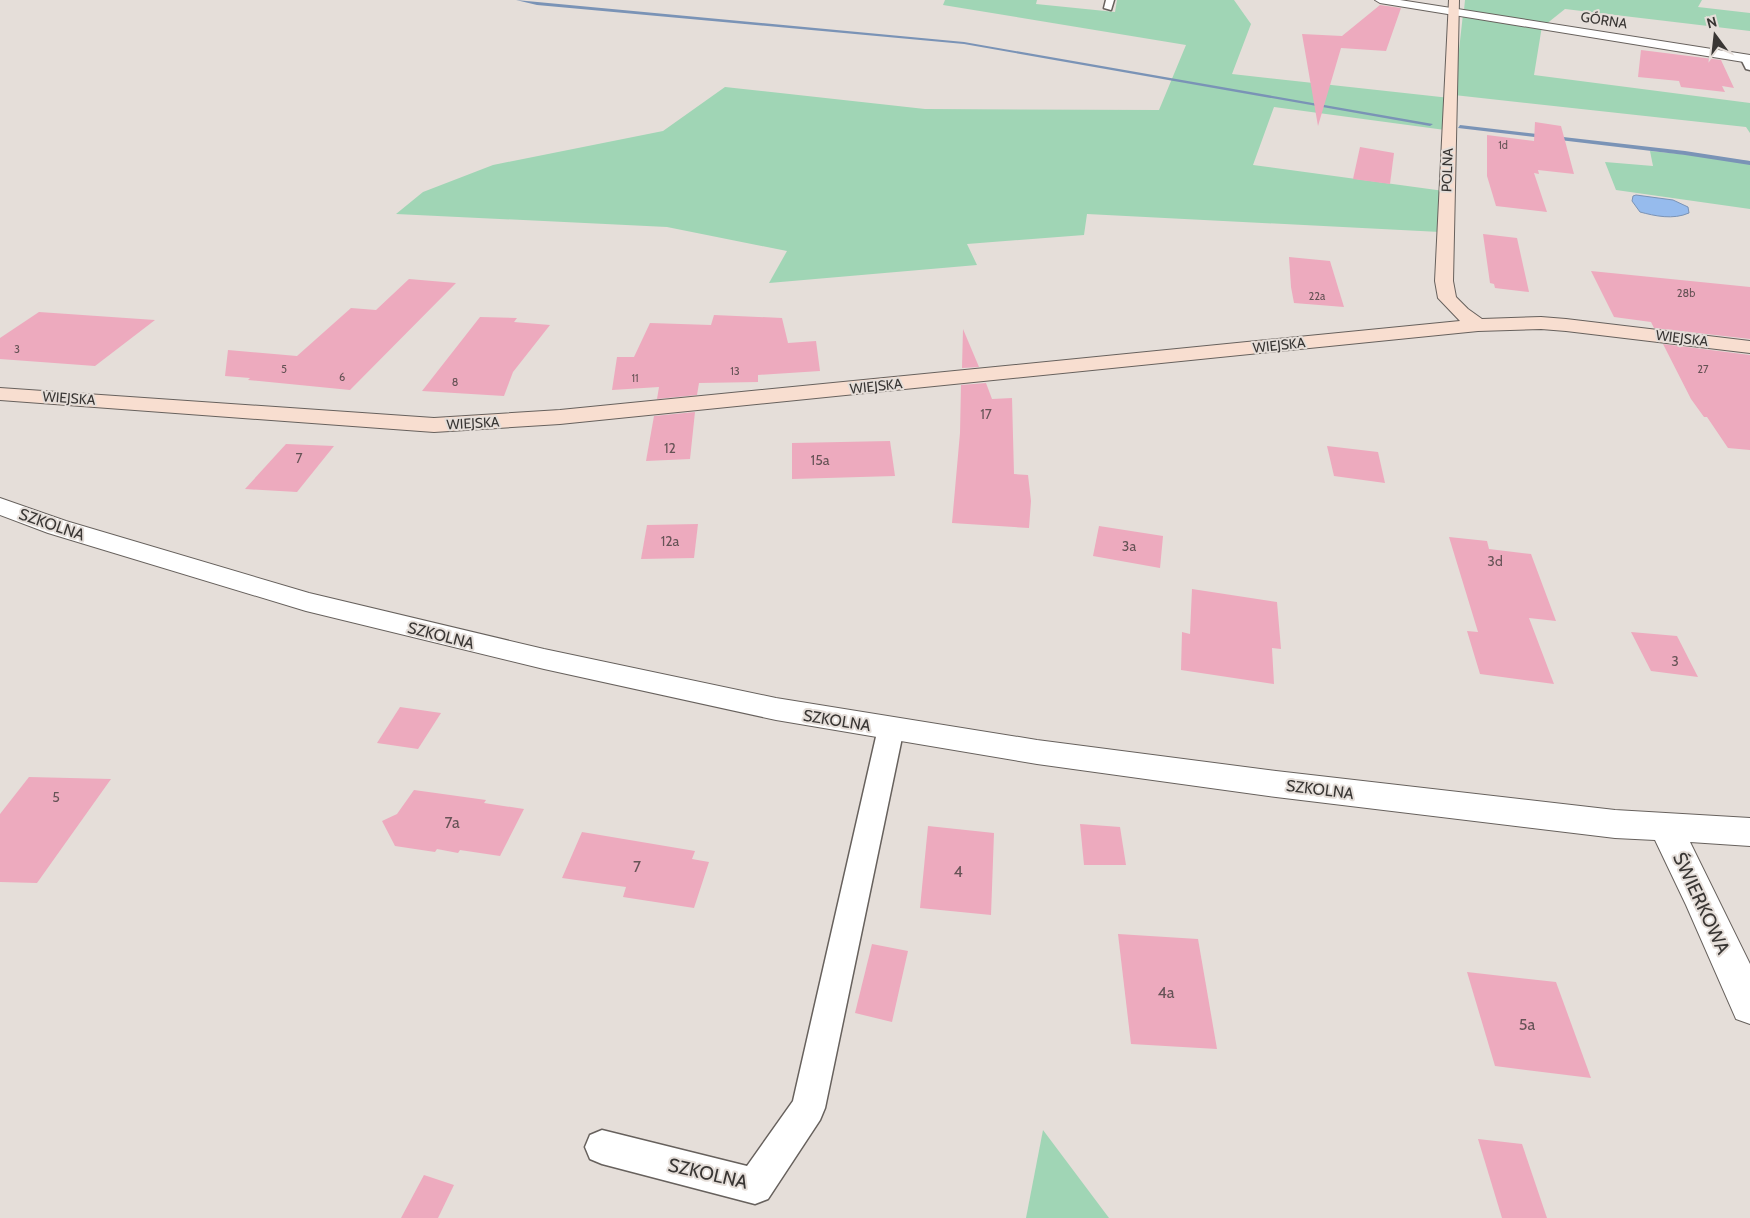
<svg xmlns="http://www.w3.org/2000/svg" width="1750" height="1218" font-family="Cabin,sans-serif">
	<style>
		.green { fill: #a0d5b5 }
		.water { fill: #96bbed; stroke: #7a93b6 }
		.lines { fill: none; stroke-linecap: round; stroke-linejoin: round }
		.stream { fill: #7a93b6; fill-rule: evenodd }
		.building { fill: #edaabe }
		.lane-casing { stroke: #67615d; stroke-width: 3 }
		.street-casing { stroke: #67615d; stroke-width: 2 }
		.secondary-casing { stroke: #67615d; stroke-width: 2 }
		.lane { fill: #fff; fill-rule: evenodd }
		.street { fill: #fff; fill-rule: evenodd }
		.secondary { fill: #f8ded0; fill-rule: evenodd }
		.labels { text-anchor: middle; stroke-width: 4; stroke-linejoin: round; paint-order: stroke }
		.far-number-label { font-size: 11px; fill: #665356 }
		.far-street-label { font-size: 14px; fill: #393634; stroke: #e5ded9 }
		.number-label { font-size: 14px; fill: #665356 }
		.street-label { font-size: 16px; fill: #393634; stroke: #e5ded9 }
		.near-number-label { font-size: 16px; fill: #665356 }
		.near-street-label { font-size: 19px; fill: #393634; stroke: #e5ded9 }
	</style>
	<rect width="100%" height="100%" fill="#e5ded9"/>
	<g class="green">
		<path d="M945,0h92l-1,4 79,8 2,-12h117l17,24 -19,50 218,24 -5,32 -171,-23 -21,58 191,26 -4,41 -353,-18 -3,21 -117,9 10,21 -208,18 18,-32 -120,-24 -271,-13 27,-22 70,-27 170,-34 62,-44 200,22 234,1 27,-65 -243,-40z"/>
		<path d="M1465,0h237l-4,7 52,6v18l-185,-22 -20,16 -81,-15z"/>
		<path d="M1463,14l79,12 -8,49 216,28v30l-4,-6 -292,-32z"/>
		<path d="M1650,151l100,10v48l-134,-19 -11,-28 48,4z"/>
		<path d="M1043,1130l66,88h-83z"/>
	</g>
	<path class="water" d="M1636,195l37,5 15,7 1,6c-16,7 -34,3 -49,-1l-8,-11 1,-5z"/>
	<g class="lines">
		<g class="stream">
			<path d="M516,0l448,42 469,82 -3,2 -466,-82 -427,-39z"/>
			<path d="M1460,125l225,26 65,10v4l-65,-10 -227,-27z"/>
		</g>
	</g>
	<g class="building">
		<path d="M1380,5l21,3 -15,43 -45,-3 -23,78 -16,-92 40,2z"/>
		<path d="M1641,50l80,10 13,28 -12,-2 3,6 -44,-5 -2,-6 -41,-4z"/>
		<path d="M1535,122l26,4 13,48 -36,-4 1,4 -5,-1 13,39 -51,-6 -9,-30v-41l47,6z"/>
		<path d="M1360,147l34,6 -4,31 -37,-5z"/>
		<path d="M1483,234l34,4 12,54 -34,-4 -1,-4 -4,-1z"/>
		<path d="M1289,257l41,4 14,46 -50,-4 -3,-16z"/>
		<path d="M1591,271l159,16v52l-96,-11 -3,-6 -37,-5z"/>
		<path d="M409,279l47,4 -106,107 -102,-10 2,-2 -25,-2 3,-26 69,6 54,-48 25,2z"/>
		<path d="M39,312l116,8 -60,46 -95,-7v-21z"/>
		<path d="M714,315l68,3 6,25 28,-2 4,30 -62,4v7l-59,1 -2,12 -40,4 2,-12 -47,3 5,-33h17l16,-34 61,2z"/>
		<path d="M480,317l37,1 -3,4 36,3 -37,47 -9,24 -82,-5z"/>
		<path d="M963,329l16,38 -17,1z"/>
		<path d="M1663,344l87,11v95l-22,-2 -21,-31h-3l-13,-18z"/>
		<path d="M986,383l6,16 20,-1 2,76 14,1 3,26 -2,27 -77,-5 8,-90 1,-48z"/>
		<path d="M695,412l-5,47 -44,2 8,-45z"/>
		<path d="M890,441l5,35 -103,3v-36z"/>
		<path d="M286,444l48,2 -37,46 -52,-3z"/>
		<path d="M1327,446l51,6 7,31 -51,-7z"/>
		<path d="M698,524l-4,34 -53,1 6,-34z"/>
		<path d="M1099,526l64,10 -3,32 -67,-12z"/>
		<path d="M1449,537l38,4 2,8 42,5 25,67 -27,-3 25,66 -74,-10 -13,-43 11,1z"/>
		<path d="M1192,589l85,13 4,47 -9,-1 2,36 -93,-14 1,-38 8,2z"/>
		<path d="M1631,632l46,4 21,41 -47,-6z"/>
		<path d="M400,707l41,6 -23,36 -41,-6z"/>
		<path d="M29,777l82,2 -74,104 -37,-1v-68z"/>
		<path d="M414,790l72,10 -2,3 40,6 -24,47 -40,-6 -2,3 -21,-4 -2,3 -40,-6 -13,-25 15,-7z"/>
		<path d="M1080,824l40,3 6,38h-42z"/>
		<path d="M928,826l66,7 -3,82 -71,-7z"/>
		<path d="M582,832l113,19 -3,8 17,3 -15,46 -71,-11 3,-10 -64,-9z"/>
		<path d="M1118,934l80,5 19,110 -86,-5z"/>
		<path d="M872,944l36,7 -16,71 -37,-9z"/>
		<path d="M1467,972l89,10 35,96 -96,-12z"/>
		<path d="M1478,1139l44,5 25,74h-45z"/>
		<path d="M424,1175l30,10 -16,33h-37z"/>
	</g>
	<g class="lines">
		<defs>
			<g id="lane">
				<path d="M1106,0h8l-3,10 -7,-2z"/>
				<path d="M1746,56l4,2v12l-4,-1 -5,-10z"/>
				<path d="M891,718l9,3 4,7 -79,380 -5,12 -52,79 -13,5 -153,-40 -12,-5 -5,-12 5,-12 12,-5 145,36 46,-65 85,-373 4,-7z"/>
			</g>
			<g id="street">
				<path d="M1375,0h25l350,55v8l-370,-60z"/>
				<path d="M0,498l66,23 243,72 235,56 232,49 261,42 239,31 339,39 135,8v28l-60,-4 60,122v60l-14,-5 -50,-114 -31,-65 -40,-2 -339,-41 -239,-33 -261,-44 -232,-51 -238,-58 -258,-78 -48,-18z"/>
			</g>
			<path id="secondary" d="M1449,0h10l-6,281 3,16 12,12 14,10 59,-2 25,2 184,22v12l-184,-22 -25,-2 -63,2 -918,93 -126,8 -434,-32v-12l434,30 126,-8 900,-89 -22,-23 -3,-17z"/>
		</defs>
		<use href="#lane" class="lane-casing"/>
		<use href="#street" class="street-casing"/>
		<use href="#secondary" class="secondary-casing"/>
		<use href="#lane" class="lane"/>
		<use href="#street" class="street"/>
		<use href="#secondary" class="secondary"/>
	</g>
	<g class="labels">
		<g class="far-number-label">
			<text x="1503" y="149">1d</text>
			<text x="1686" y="297">28b</text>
			<text x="1317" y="300">22a</text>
			<text x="17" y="353">3</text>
			<text x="284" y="373">5</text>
			<text x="1703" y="373">27</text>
			<text x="735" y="375">13</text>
			<text x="342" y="381">6</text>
			<text x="635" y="382">11</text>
			<text x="455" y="386">8</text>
		</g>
		<g class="far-street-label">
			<text transform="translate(1604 20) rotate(9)" y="5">GÓRNA</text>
			<text transform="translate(1447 170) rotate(-88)" y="5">POLNA</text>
			<text transform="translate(1682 338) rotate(7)" y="5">WIEJSKA</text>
			<text transform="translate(1279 345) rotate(-6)" y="5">WIEJSKA</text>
			<text transform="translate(876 386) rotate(-6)" y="5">WIEJSKA</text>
			<text transform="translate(69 398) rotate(4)" y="5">WIEJSKA</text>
			<text transform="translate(473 423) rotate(-3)" y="5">WIEJSKA</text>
		</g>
		<g class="number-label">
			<text x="986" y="419">17</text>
			<text x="670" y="453">12</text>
			<text x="299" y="463">7</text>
			<text x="820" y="465">15a</text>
			<text x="670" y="546">12a</text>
			<text x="1129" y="551">3a</text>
			<text x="1495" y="566">3d</text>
			<text x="1675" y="666">3</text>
			<text x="56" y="802">5</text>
		</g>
		<g class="street-label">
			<text transform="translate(52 524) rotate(19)" y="6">SZKOLNA</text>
			<text transform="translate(441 635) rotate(14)" y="6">SZKOLNA</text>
			<text transform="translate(837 720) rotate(9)" y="6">SZKOLNA</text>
			<text transform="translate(1320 789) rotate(7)" y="6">SZKOLNA</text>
		</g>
		<g class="near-number-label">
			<text x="452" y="828">7a</text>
			<text x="637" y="872">7</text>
			<text x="958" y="877">4</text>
			<text x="1166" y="998">4a</text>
			<text x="1527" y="1030">5a</text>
		</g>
		<g class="near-street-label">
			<text transform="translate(1702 903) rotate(65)" y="7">ŚWIERKOWA</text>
			<text transform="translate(708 1173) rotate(13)" y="7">SZKOLNA</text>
		</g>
	</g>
	<g transform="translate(1715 35) rotate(345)" stroke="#e5ded9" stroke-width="4" paint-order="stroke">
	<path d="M0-4L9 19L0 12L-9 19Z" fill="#393634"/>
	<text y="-8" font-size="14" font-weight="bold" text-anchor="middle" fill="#393634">N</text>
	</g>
</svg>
